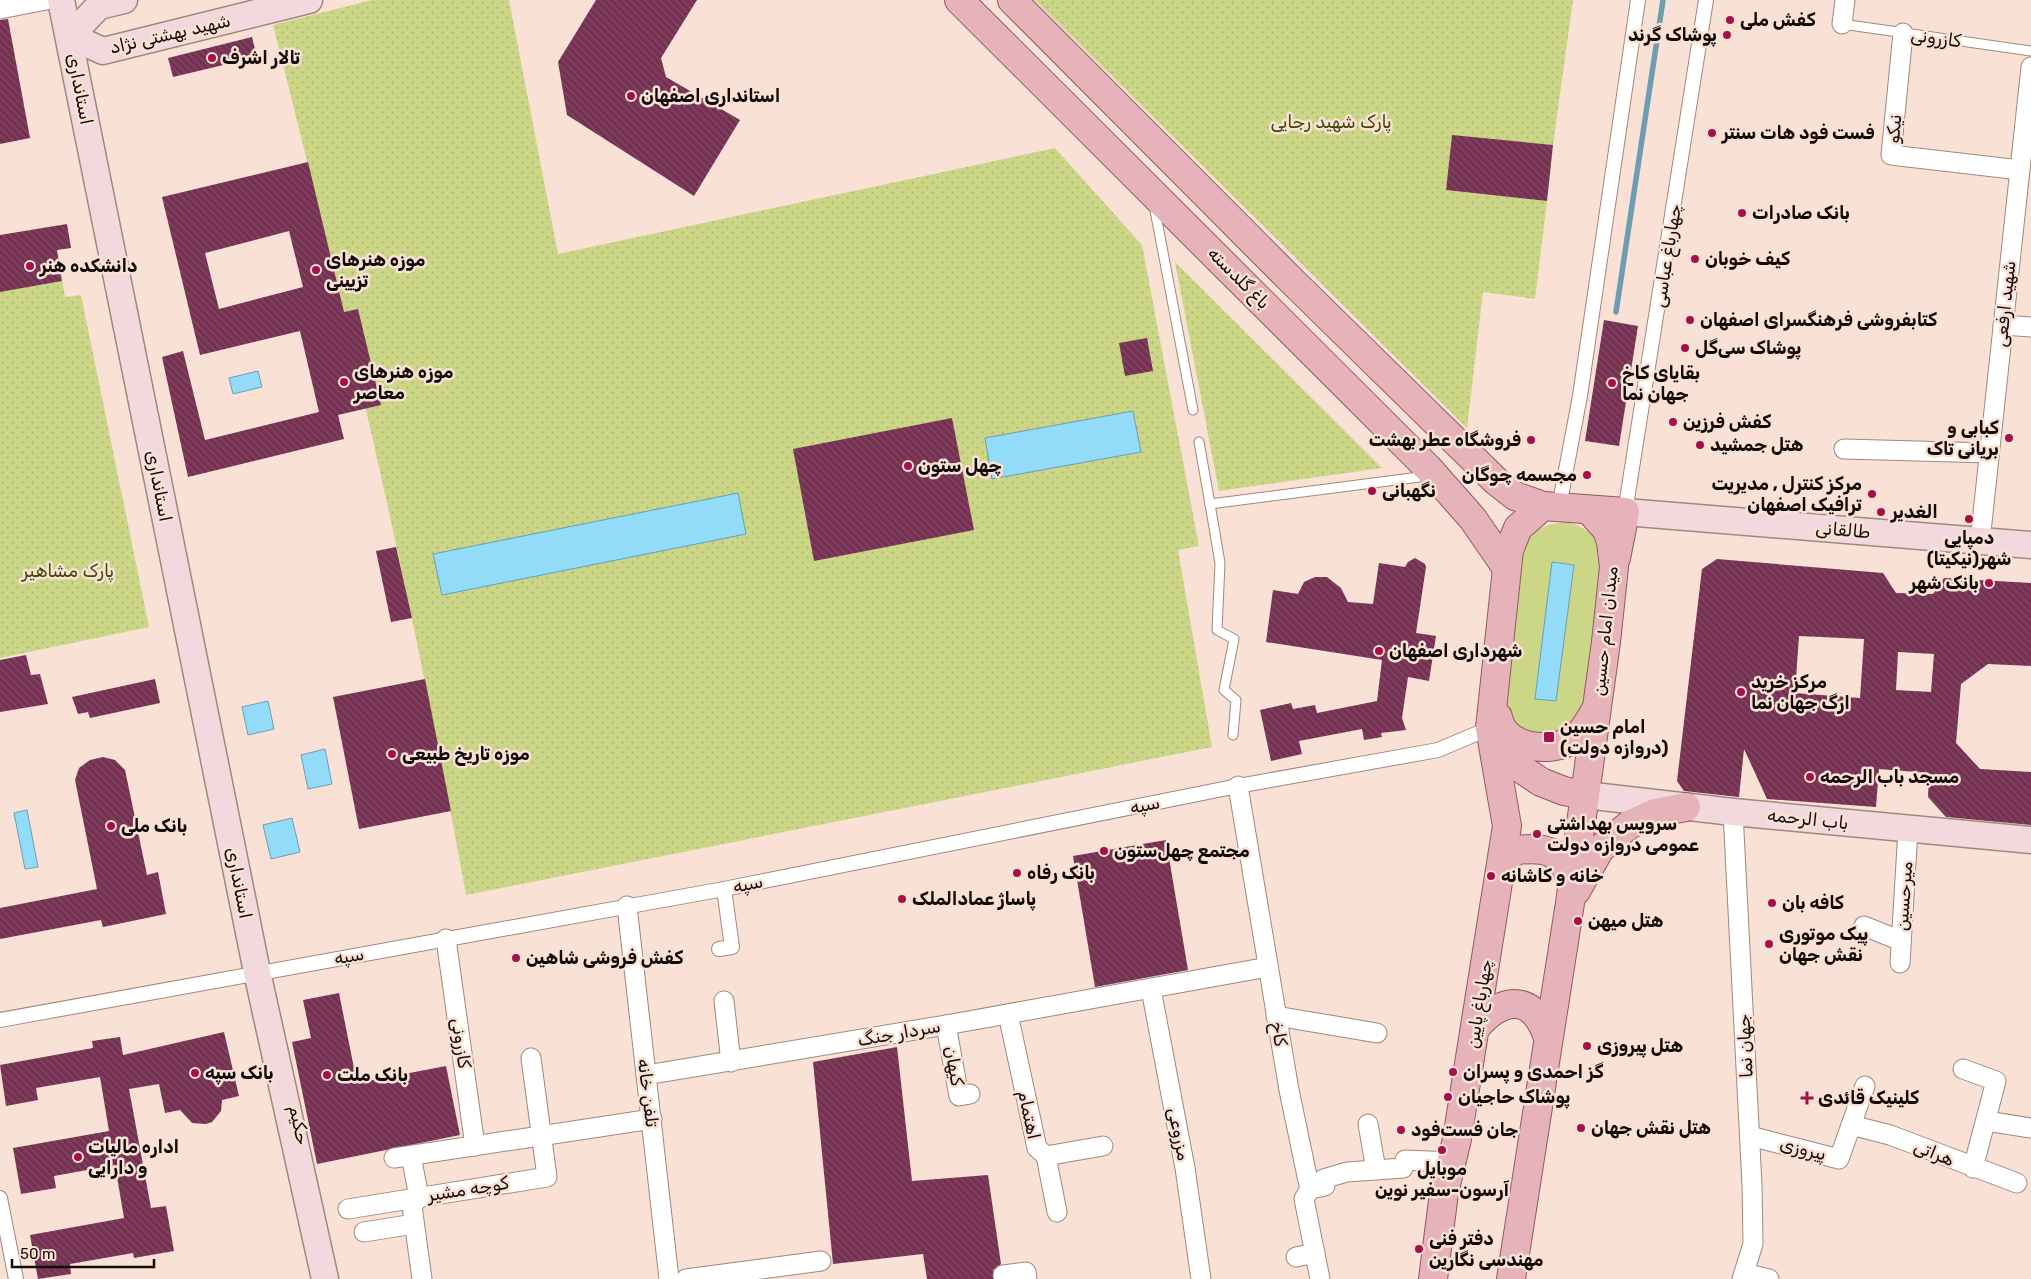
<svg xmlns="http://www.w3.org/2000/svg" width="2031" height="1279" font-family="Rubik,Vazirmatn,sans-serif">
	<style>
		.grass { fill: #cbd687 }
		.park { fill: url(#park-dots) }
		.water { fill: #92dcfa; stroke: #6c9db1 }
		.lines { fill: none; stroke-linecap: round; stroke-linejoin: round }
		.stream { stroke: #6c9db1; stroke-width: 5.5 }
		.building { fill: url(#building-back-hatch); fill-rule: evenodd }
		.service-casing { stroke: #9f887d; stroke-width: 11 }
		.pedestrian-casing { stroke: #9f887d; stroke-width: 16 }
		.minor-casing { stroke: #9f887d; stroke-width: 21 }
		.secondary-casing { stroke: #9f887d; stroke-width: 29 }
		.primary-casing { stroke: #92585f; stroke-width: 30 }
		.service { stroke: #fff; stroke-width: 9 }
		.pedestrian { stroke: #fff; stroke-width: 14 }
		.minor { stroke: #fff; stroke-width: 19 }
		.secondary { stroke: #f3d9dd; stroke-width: 26 }
		.primary { stroke: #e6b3bb; stroke-width: 28 }
		.poi-dot { fill: #a5104a; stroke: #fae1d5; stroke-width: 2 }
		.labels { text-anchor: middle; stroke-width: 5; stroke-linejoin: round; paint-order: stroke }
		.poi-label { font-size: 18px; font-weight: bold; fill: #130b07; stroke: #fae1d5; text-anchor: start }
		.street-label { font-size: 18px; fill: #130b07; stroke: #fae1d5 }
		.park-label { font-size: 18px; fill: #404505; stroke: #fae1d5 }
	</style>
	<defs>
		<pattern id="park-dots" width="8" height="8" patternUnits="userSpaceOnUse" patternTransform="scale(1.25)"><rect width="8" height="8" fill="#cbd687"/><path d="M2 2h.1M6 6h.1" fill="none" stroke="#adb673" stroke-width="1.8" stroke-linecap="round"/></pattern>
		<pattern id="building-back-hatch" width="6" height="6" patternUnits="userSpaceOnUse" patternTransform="scale(1.25)"><rect width="6" height="6" fill="#753052"/><path d="M-1 5l2 2M0 0l6 6M5-1l2 2" fill="none" stroke="#824b66"/></pattern>
	</defs>
	<rect width="100%" height="100%" fill="#fae1d5"/>
	<path class="grass" d="M1568,522c17,5 26,13 35,28l-16,158 -9,12 -21,15c-30,-2 -45,-3 -53,-36l16,-142c10,-24 20,-34 48,-35z"/>
	<g class="park">
		<path d="M372,0h137l49,254 497,-106 87,97 57,301 -21,4 34,197 -746,148c-53,-293 -120,-582 -193,-870z"/>
		<path d="M1035,0h538l-20,145 -101,-9 -6,54 101,11 -12,98 -52,-7 -16,136z"/>
		<path d="M1175,262l207,206 -163,23z"/>
		<path d="M62,281l3,16 16,-2 68,332 -149,31v-366z"/>
	</g>
	<g class="water">
		<path d="M258,371l4,16 -29,7 -4,-16z"/>
		<path d="M1133,411l8,41 -149,27 -7,-41z"/>
		<path d="M738,493l8,41 -304,61 -9,-41z"/>
		<path d="M1552,562l22,3 -18,136 -21,-2z"/>
		<path d="M268,701l6,28 -26,6 -6,-28z"/>
		<path d="M325,749l7,35 -24,5 -7,-34z"/>
		<path d="M27,810l11,57 -13,2 -11,-56z"/>
		<path d="M292,818l8,34 -29,7 -8,-34z"/>
	</g>
	<g class="lines">
		<path class="stream" d="M1616,312l47,-312"/>
	</g>
	<g class="building">
		<path d="M596,0h101l-36,58 5,19 74,43 -46,76 -127,-81 -9,-53z"/>
		<path d="M8,19l22,119 -30,6v-124z"/>
		<path d="M252,37l5,20 -84,20 -5,-19z"/>
		<path d="M1452,135l101,10 -6,56 -101,-11z"/>
		<path d="M308,162l36,150 14,-3 23,96 -43,10 6,24 -156,38 -26,-120 21,-6 22,89 114,-28 -19,-81 -100,24 -38,-158zM289,231l14,56 -84,22 -14,-56z"/>
		<path d="M67,224l4,24 -14,2 5,31 -62,11v-57z"/>
		<path d="M1604,320l34,6 -19,120 -34,-5z"/>
		<path d="M1147,338l6,33 -28,5 -6,-33z"/>
		<path d="M952,418l22,112 -160,31 -21,-112z"/>
		<path d="M396,547l16,71 -21,4 -15,-71z"/>
		<path d="M1415,558l10,6 1,3 -10,66 20,3 -7,45 -21,-4 -6,41 4,12 -25,3 1,4 -18,3 -2,-11 -63,12 3,13 -31,7 -11,-51 31,-7 2,6 22,-4 2,8 60,-12 5,-41 -116,-18 7,-52 25,4 6,-12 11,-5h12l14,11 7,14 25,2 6,-41 26,4 3,-5z"/>
		<path d="M1717,559l166,14 13,20 37,1 11,-16 87,5v83l-43,-2 -27,20 -5,59 24,26 51,3v53l-85,-8 -18,-20 1,-24 -50,-4 -3,38 -109,-8 -23,-50 -5,48 -55,-6 -7,-10 25,-212zM1799,636l65,3 -4,59 -65,-5zM1898,652l36,2 -3,38 -35,-2z"/>
		<path d="M26,655l5,20 9,-1 8,30 -48,8v-52z"/>
		<path d="M155,679l5,24 -70,15 -2,-6 -10,2 -6,-17z"/>
		<path d="M425,679l26,132 -92,18 -26,-132z"/>
		<path d="M103,757l12,3 10,10 22,105 11,-3 8,42 -63,13 -2,-7 -101,19v-31l97,-19 -22,-109 4,-12 11,-8z"/>
		<path d="M1166,840l22,130 -93,17 -22,-131z"/>
		<path d="M339,993l18,90 89,-17 14,69 -143,29 -25,-122 19,-4 -8,-38z"/>
		<path d="M224,1032l15,64 -17,4 -1,11 -9,11 -6,2 -14,-1 -12,-13 -15,3 -6,-29 -30,5 22,119 15,-2 8,45 -40,7 -1,-5 -63,11 1,10 -33,5 -8,-44 94,-17 -9,-53 -61,11 2,12 -35,6 -8,-46 96,-17 -9,-54 -64,11 2,12 -32,6 -6,-41 93,-17 -1,-7 28,-4 3,18z"/>
		<path d="M897,1047l15,134 76,-6 13,89 -8,6v9h-66l-4,-25 -90,10 -20,-202z"/>
	</g>
	<g class="lines">
		<defs>
			<g id="service">
				<path d="M1842,24l189,27"/>
				<path d="M1154,205l39,205"/>
				<path d="M1199,442l11,62 217,-28"/>
				<path d="M1210,504l10,59 -3,67 17,9 -10,51 12,10 -3,35"/>
			</g>
			<g id="pedestrian">
				<path d="M1559,507l21,-111 58,-396"/>
				<path d="M1625,512l81,-512"/>
				<path d="M719,949l13,-2 -8,-58"/>
				<path d="M0,1020l724,-131 514,-103 200,-36 52,-22"/>
				<path d="M0,1198l16,81"/>
			</g>
			<g id="minor">
				<path d="M0,9l46,-9"/>
				<path d="M1842,24l3,-24"/>
				<path d="M1903,33l-12,122 129,15"/>
				<path d="M2003,325l28,2"/>
				<path d="M1844,449l145,4"/>
				<path d="M1980,541l51,-474"/>
				<path d="M1238,786l51,304 18,86 3,13 -6,10 16,80"/>
				<path d="M1733,812l19,373 1,59 -11,35"/>
				<path d="M627,906l42,373"/>
				<path d="M1864,926l37,15"/>
				<path d="M446,939l29,207"/>
				<path d="M1900,963l8,-134"/>
				<path d="M1151,989l34,179 16,111"/>
				<path d="M724,1001l7,61"/>
				<path d="M1008,1014l29,134 9,8 11,56"/>
				<path d="M1276,1016l101,17"/>
				<path d="M946,1025l13,71 11,-2"/>
				<path d="M1963,1069l33,12 -23,87"/>
				<path d="M646,1075l300,-50 322,-58"/>
				<path d="M1986,1121l45,7"/>
				<path d="M1368,1124l8,46"/>
				<path d="M1851,1125l39,10 127,48"/>
				<path d="M1750,1136l89,23 26,-73"/>
				<path d="M411,1156l8,41 -7,9 10,73"/>
				<path d="M1046,1156l57,-10"/>
				<path d="M394,1158l258,-39"/>
				<path d="M1310,1189l15,-3 -2,-7 24,-7 56,-4 2,-8 47,2"/>
				<path d="M348,1209l199,-32 -16,-119"/>
				<path d="M364,1232l50,-8"/>
				<path d="M1296,1257l19,-4"/>
				<path d="M1744,1273l25,6"/>
				<path d="M1003,1275l23,-3 1,7"/>
				<path d="M686,1279l135,-18"/>
			</g>
			<g id="secondary">
				<path d="M61,0l196,972 68,307"/>
				<path d="M124,0l-25,6 -29,30 33,15 206,-51"/>
				<path d="M1625,512l406,33"/>
				<path d="M1585,795l148,17 298,28"/>
			</g>
			<g id="primary">
				<path d="M959,0l469,468 45,51 33,48"/>
				<path d="M1012,0l280,281 205,201 18,14 28,10"/>
				<path d="M1498,717c6,32 52,37 76,22 10,-7 15,-18 21,-28"/>
				<path d="M1585,795l-21,-4 -23,-9 -21,-14 -14,-14 -16,-26 19,-178 9,-22 25,-22 82,6 -9,46"/>
				<path d="M1502,862l14,-12c32,-3 43,0 56,31"/>
				<path d="M1576,891l24,-42 29,-24 26,-12 31,-6"/>
				<path d="M1477,1026c29,-32 57,-30 71,12"/>
				<path d="M1433,1279l11,-86 13,-54 50,-313 -17,-98"/>
				<path d="M1511,1279l59,-376 36,-261 8,-75 -3,-25 -4,-12 -18,-20"/>
			</g>
		</defs>
		<use href="#service" class="service-casing"/>
		<use href="#pedestrian" class="pedestrian-casing"/>
		<use href="#minor" class="minor-casing"/>
		<use href="#secondary" class="secondary-casing"/>
		<use href="#primary" class="primary-casing"/>
		<use href="#service" class="service"/>
		<use href="#pedestrian" class="pedestrian"/>
		<use href="#minor" class="minor"/>
		<use href="#secondary" class="secondary"/>
		<use href="#primary" class="primary"/>
	</g>
	<g class="poi-dot">
		<circle cx="1730" cy="20" r="5"/>
		<circle cx="1727" cy="35" r="5"/>
		<circle cx="212" cy="58" r="5"/>
		<circle cx="631" cy="96" r="5"/>
		<circle cx="1712" cy="133" r="5"/>
		<circle cx="1742" cy="213" r="5"/>
		<circle cx="1695" cy="259" r="5"/>
		<circle cx="30" cy="266" r="5"/>
		<circle cx="316" cy="270" r="5"/>
		<circle cx="1690" cy="320" r="5"/>
		<circle cx="1685" cy="348" r="5"/>
		<circle cx="344" cy="382" r="5"/>
		<circle cx="1612" cy="383" r="5"/>
		<circle cx="1673" cy="422" r="5"/>
		<circle cx="2009" cy="438" r="5"/>
		<circle cx="1531" cy="440" r="5"/>
		<circle cx="1700" cy="445" r="5"/>
		<circle cx="908" cy="466" r="5"/>
		<circle cx="1587" cy="475" r="5"/>
		<circle cx="1372" cy="491" r="5"/>
		<circle cx="1872" cy="494" r="5"/>
		<circle cx="1881" cy="512" r="5"/>
		<circle cx="1969" cy="519" r="5"/>
		<circle cx="1989" cy="583" r="5"/>
		<circle cx="1379" cy="651" r="5"/>
		<circle cx="1741" cy="692" r="5"/>
		<rect x="1543" y="731" width="12" height="12" rx="2.5"/>
		<circle cx="392" cy="754" r="5"/>
		<circle cx="1810" cy="777" r="5"/>
		<circle cx="111" cy="826" r="5"/>
		<circle cx="1537" cy="834" r="5"/>
		<circle cx="1104" cy="851" r="5"/>
		<circle cx="1017" cy="873" r="5"/>
		<circle cx="1491" cy="876" r="5"/>
		<circle cx="902" cy="899" r="5"/>
		<circle cx="1772" cy="903" r="5"/>
		<circle cx="1578" cy="921" r="5"/>
		<circle cx="1769" cy="944" r="5"/>
		<circle cx="516" cy="958" r="5"/>
		<circle cx="1587" cy="1046" r="5"/>
		<circle cx="1453" cy="1072" r="5"/>
		<circle cx="195" cy="1073" r="5"/>
		<circle cx="327" cy="1075" r="5"/>
		<circle cx="1448" cy="1097" r="5"/>
		<path d="M1804.5 1090.5h5v5h5v5h-5v5h-5v-5h-5v-5h5z"/>
		<circle cx="1581" cy="1128" r="5"/>
		<circle cx="1401" cy="1130" r="5"/>
		<circle cx="1442" cy="1150" r="5"/>
		<circle cx="78" cy="1157" r="5"/>
		<circle cx="1419" cy="1249" r="5"/>
	</g>
	<g class="labels">
		<g class="poi-label">
			<text x="1740" y="26">کفش ملی</text>
			<text x="1717" y="41" text-anchor="end">پوشاک گرند</text>
			<text x="222" y="64">تالار اشرف</text>
			<text x="641" y="102">استانداری اصفهان</text>
			<text x="1722" y="139">فست فود هات سنتر</text>
			<text x="1752" y="219">بانک صادرات</text>
			<text x="1705" y="265">کیف خوبان</text>
			<text x="326" y="266">موزه هنرهای<tspan x="326" dy="21">تزیینی</tspan></text>
			<text x="40" y="272">دانشکده هنر</text>
			<text x="1700" y="326">کتابفروشی فرهنگسرای اصفهان</text>
			<text x="1695" y="354">پوشاک سی‌گل</text>
			<text x="354" y="378">موزه هنرهای<tspan x="354" dy="21">معاصر</tspan></text>
			<text x="1622" y="379">بقایای کاخ<tspan x="1622" dy="21">جهان نما</tspan></text>
			<text x="1683" y="428">کفش فرزین</text>
			<text x="1999" y="434" text-anchor="end">کبابی و<tspan x="1999" dy="21">بریانی تاک</tspan></text>
			<text x="1521" y="446" text-anchor="end">فروشگاه عطر بهشت</text>
			<text x="1710" y="451">هتل جمشید</text>
			<text x="918" y="472">چهل ستون</text>
			<text x="1577" y="481" text-anchor="end">مجسمه چوگان</text>
			<text x="1862" y="490" text-anchor="end">مرکز کنترل , مدیریت<tspan x="1862" dy="21">ترافیک اصفهان</tspan></text>
			<text x="1382" y="497">نگهبانی</text>
			<text x="1891" y="518">الغدیر</text>
			<text x="1969" y="544" text-anchor="middle">دمپایی<tspan x="1969" dy="21">شهر(نیکیتا)</tspan></text>
			<text x="1979" y="589" text-anchor="end">بانک شهر</text>
			<text x="1389" y="657">شهرداری اصفهان</text>
			<text x="1751" y="688">مرکز خرید<tspan x="1751" dy="21">ارگ جهان نما</tspan></text>
			<text x="1560" y="733">امام حسین<tspan x="1560" dy="21">(دروازه دولت)</tspan></text>
			<text x="402" y="760">موزه تاریخ طبیعی</text>
			<text x="1820" y="783">مسجد باب الرحمه</text>
			<text x="1547" y="830">سرویس بهداشتی<tspan x="1547" dy="21">عمومی دروازه دولت</tspan></text>
			<text x="121" y="832">بانک ملی</text>
			<text x="1114" y="857">مجتمع چهل‌ستون</text>
			<text x="1027" y="879">بانک رفاه</text>
			<text x="1501" y="882">خانه و کاشانه</text>
			<text x="912" y="905">پاساژ عمادالملک</text>
			<text x="1782" y="909">کافه بان</text>
			<text x="1588" y="927">هتل میهن</text>
			<text x="1779" y="940">پیک موتوری<tspan x="1779" dy="21">نقش جهان</tspan></text>
			<text x="526" y="964">کفش فروشی شاهین</text>
			<text x="1597" y="1052">هتل پیروزی</text>
			<text x="1463" y="1078">گز احمدی و پسران</text>
			<text x="205" y="1079">بانک سپه</text>
			<text x="337" y="1081">بانک ملت</text>
			<text x="1458" y="1103">پوشاک حاجیان</text>
			<text x="1818" y="1104">کلینیک قائدی</text>
			<text x="1591" y="1134">هتل نقش جهان</text>
			<text x="1411" y="1136">جان فست‌فود</text>
			<text x="88" y="1153">اداره مالیات<tspan x="88" dy="21">و دارایی</tspan></text>
			<text x="1442" y="1175" text-anchor="middle">موبایل<tspan x="1442" dy="21">آرسون-سفیر نوين</tspan></text>
			<text x="1429" y="1245">دفتر فنی<tspan x="1429" dy="21">مهندسی نگارین</tspan></text>
		</g>
		<g class="street-label">
			<text transform="translate(170 34) rotate(-13)" y="6">شهید بهشتی نژاد</text>
			<text transform="translate(1936 38) rotate(8)" y="6">کازرونی</text>
			<text transform="translate(80 89) rotate(79)" y="6">استانداری</text>
			<text transform="translate(1894 129) rotate(-84)" y="6">نیکو</text>
			<text transform="translate(1667 256) rotate(-81)" y="6">چهارباغ عباسی</text>
			<text transform="translate(1239 278) rotate(45)" y="6">باغ گلدسته</text>
			<text transform="translate(2005 304) rotate(-84)" y="6">شهید ارفعی</text>
			<text transform="translate(159 486) rotate(79)" y="6">استانداری</text>
			<text transform="translate(1843 530) rotate(5)" y="6">طالقانی</text>
			<text transform="translate(1605 631) rotate(-84)" y="6">میدان امام حسین</text>
			<text transform="translate(1145 805) rotate(-11)" y="6">سپه</text>
			<text transform="translate(1808 819) rotate(6)" y="6">باب الرحمه</text>
			<text transform="translate(239 883) rotate(79)" y="6">استانداری</text>
			<text transform="translate(748 884) rotate(-11)" y="6">سپه</text>
			<text transform="translate(1904 896) rotate(-86)" y="6">میرحسین</text>
			<text transform="translate(349 956) rotate(-10)" y="6">سپه</text>
			<text transform="translate(1479 1004) rotate(-81)" y="6">چهارباغ پایین</text>
			<text transform="translate(899 1033) rotate(-10)" y="6">سردار جنگ</text>
			<text transform="translate(1279 1034) rotate(80)" y="6">کاخ</text>
			<text transform="translate(461 1043) rotate(82)" y="6">کازرونی</text>
			<text transform="translate(1745 1046) rotate(-93)" y="6">جهان نما</text>
			<text transform="translate(954 1066) rotate(80)" y="6">کیهان</text>
			<text transform="translate(648 1093) rotate(83)" y="6">تلفن خانه</text>
			<text transform="translate(1029 1115) rotate(78)" y="6">اهتمام</text>
			<text transform="translate(299 1125) rotate(78)" y="6">حکیم</text>
			<text transform="translate(1179 1134) rotate(79)" y="6">مزروعی</text>
			<text transform="translate(1803 1149) rotate(14)" y="6">پیروزی</text>
			<text transform="translate(1934 1153) rotate(22)" y="6">هراتی</text>
			<text transform="translate(468 1189) rotate(-9)" y="6">كوچه مشير</text>
		</g>
		<g class="park-label">
			<text x="1331" y="128">پارک شهید رجایی</text>
			<text x="68" y="577">پارک مشاهیر</text>
		</g>
	</g>
	<path d="M12 1259v8h142v-8" fill="none" stroke="#130b07" stroke-width="2.5"/>
	<text x="20" y="1259" font-size="15" fill="#130b07" stroke="#fae1d5" stroke-width="4" paint-order="stroke">50 m</text>
</svg>
